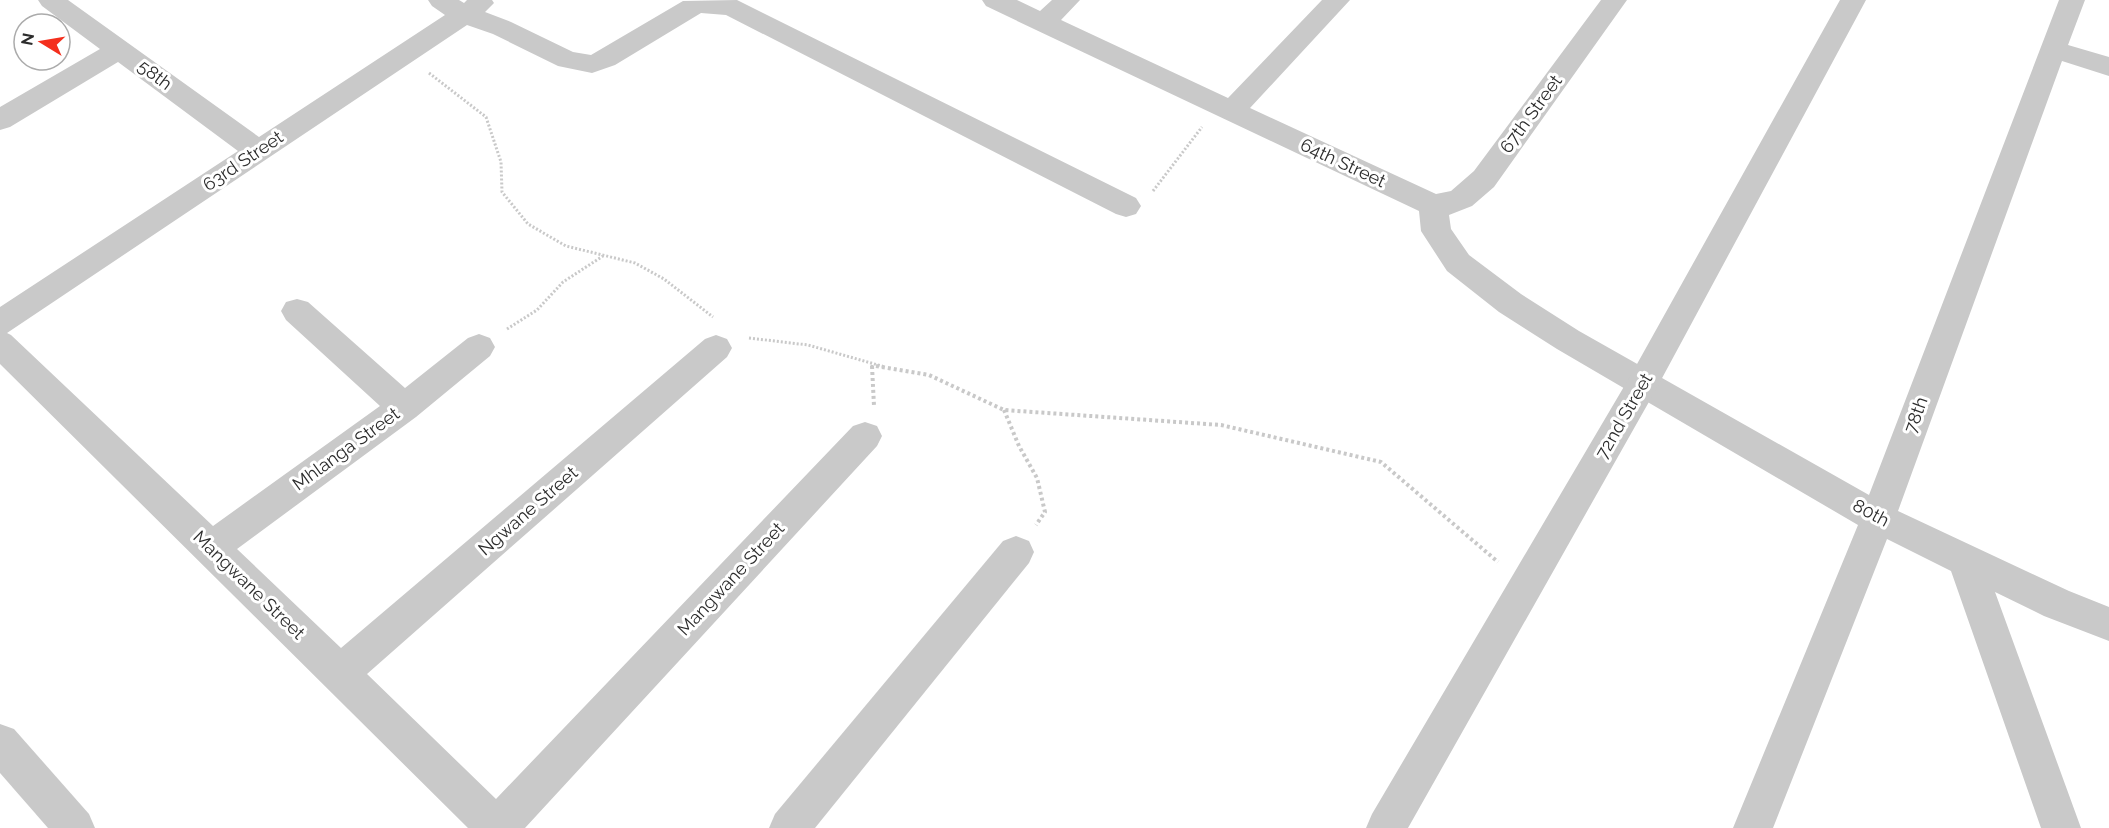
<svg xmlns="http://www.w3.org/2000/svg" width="2109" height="828" font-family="Raleway,sans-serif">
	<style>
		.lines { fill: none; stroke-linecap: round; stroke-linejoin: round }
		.path-far1 { stroke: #c9c9c9; stroke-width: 3; stroke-dasharray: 2 2; stroke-linecap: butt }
		.path { stroke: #c9c9c9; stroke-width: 4; stroke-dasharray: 3 3; stroke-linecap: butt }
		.minor { fill: #c9c9c9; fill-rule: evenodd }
		.tertiary { fill: #c9c9c9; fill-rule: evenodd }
		.labels { text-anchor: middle; stroke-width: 6; stroke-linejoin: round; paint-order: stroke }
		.street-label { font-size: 18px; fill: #2c2c2c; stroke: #fff }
	</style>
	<rect width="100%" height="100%" fill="#fff"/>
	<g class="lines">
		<g class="path-far1">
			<path d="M429,73l57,44 15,45 1,30 26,32 38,22 69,17 29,16 49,38"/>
			<path d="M1153,191l49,-64"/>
			<path d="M507,329l30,-19 26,-28 40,-26"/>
			<path d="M749,338l59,7 77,22"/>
			<path d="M872,365v2"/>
		</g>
		<g class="path">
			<path d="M872,366l2,40"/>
			<path d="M876,366l53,9 75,35 217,15 160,37 117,100"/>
			<path d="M1004,410l15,36 18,32 8,34 -9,13"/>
		</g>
		<g class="minor">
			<path d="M38,0h30l191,137 186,-122 -13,-9 -4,-6h31l5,3 3,-3h25l2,3 -9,9 26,10 62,30 18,3 92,-54 54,-1 399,198 5,8 -5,8 -10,3 -10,-3 -390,-199 -25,-2 -86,52 -23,8 -34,-7 -65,-32 -26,-9 -460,308 4,2 202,191 167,-120 -94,-86 -5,-9 5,-9 11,-3 11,3 97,86 63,-50 11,-4 11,4 5,9 -5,9 -74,61 -179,132 104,99 364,-309 11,-4 11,4 5,9 -5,9 -360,317 129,125 357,-373 12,-4 12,4 5,10 -5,10 -352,382h-57l-468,-464v-57l238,-156 -120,-89 -108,65 -10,3v-23l100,-58 -58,-43z"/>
			<path d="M982,0h35l23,11 12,-11h28l-19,20 167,78 94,-98h28l-100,108 186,86 15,-3 23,-20 127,-171h26l-133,187 -22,19 -23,9 2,14 18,26 52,39 58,37 290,164 190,-495h26l-17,45 41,12v19l-47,-15 -164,450 171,80 40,16v34l-65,-25 -49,-24 86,236h-40l-90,-257 -64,-32 -114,289h-40l125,-303 -301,-176 -58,-37 -52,-41 -26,-40 -2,-20 -385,-182 -48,-23z"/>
			<path d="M1016,536l13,5 5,11 -5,11 -214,265h-46l6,-14 228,-273z"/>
		</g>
		<g class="tertiary">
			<path d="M1840,0h26l-212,393 -246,435h-42l6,-14 260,-441z"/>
			<path d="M0,724l14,5 75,85 6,14h-47l-48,-55z"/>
		</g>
	</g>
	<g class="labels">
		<g class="street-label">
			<text transform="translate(155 75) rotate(37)" y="6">58th</text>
			<text transform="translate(1531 114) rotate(-54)" y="6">67th Street</text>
			<text transform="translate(243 161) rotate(-34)" y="6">63rd Street</text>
			<text transform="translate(1343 163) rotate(25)" y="6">64th Street</text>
			<text transform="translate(1916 415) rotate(-70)" y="6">78th</text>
			<text transform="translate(1624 416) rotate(-60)" y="6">72nd Street</text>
			<text transform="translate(346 449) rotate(-36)" y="6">Mhlanga Street</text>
			<text transform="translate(528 511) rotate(-41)" y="6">Ngwane Street</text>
			<text transform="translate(1871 513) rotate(28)" y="6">80th</text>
			<text transform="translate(731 579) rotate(-47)" y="6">Mangwane Street</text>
			<text transform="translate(249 585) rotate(44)" y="6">Mangwane Street</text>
		</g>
	</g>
	<g transform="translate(42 42) rotate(281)"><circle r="28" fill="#ffffff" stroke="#ababab" stroke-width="1.5"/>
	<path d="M0-4.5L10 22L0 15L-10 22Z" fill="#f42f1d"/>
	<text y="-9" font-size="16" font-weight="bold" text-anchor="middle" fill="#2c2c2c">N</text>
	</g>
</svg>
